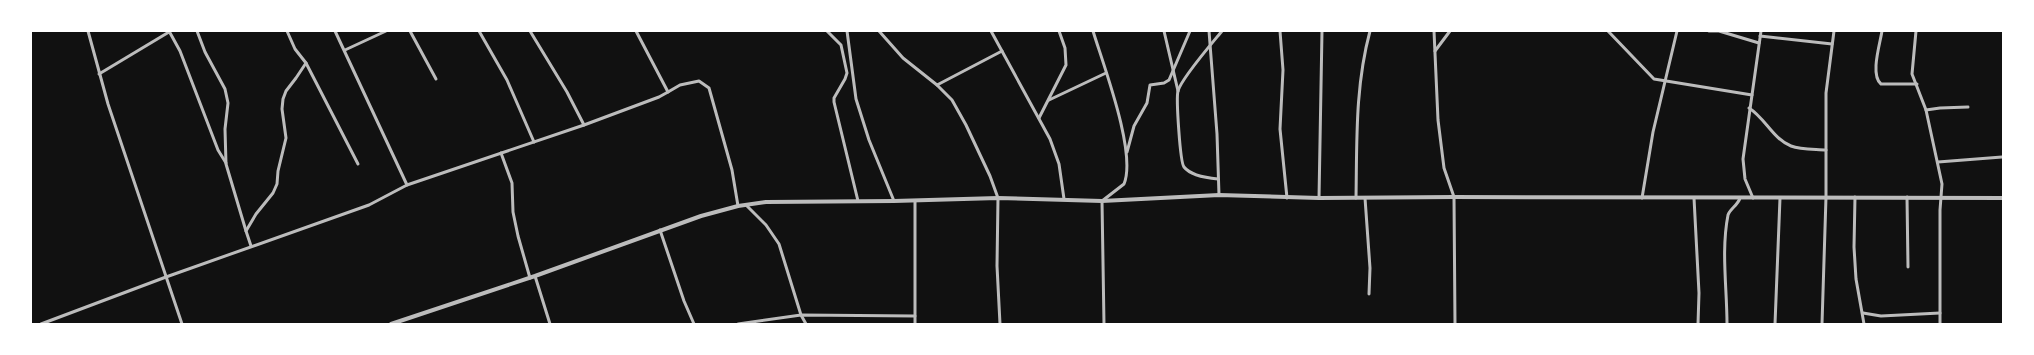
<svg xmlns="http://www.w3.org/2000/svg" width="2034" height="355" font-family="Commissioner,sans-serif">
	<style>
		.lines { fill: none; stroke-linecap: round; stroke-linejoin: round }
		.minor { stroke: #bcbcbc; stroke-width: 3 }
		.tertiary { stroke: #bcbcbc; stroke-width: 4 }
	</style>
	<rect width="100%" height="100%" fill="#111"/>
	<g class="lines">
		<g class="minor">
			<path d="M88,31l20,73 74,220"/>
			<path d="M169,31l11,20 38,99 8,13"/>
			<path d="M197,31l8,21 20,37 3,14 -3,26 1,35 20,67"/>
			<path d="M335,31l72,154"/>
			<path d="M410,31l26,48"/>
			<path d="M479,31l28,49 27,62"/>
			<path d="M530,31l37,61 17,33"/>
			<path d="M827,31l14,14 6,28 -2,6 -11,19v4l24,99"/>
			<path d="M847,31l9,68 13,41 25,61"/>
			<path d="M879,31l24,27 34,27 15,15 14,25 24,51 8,22 -1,68 3,58"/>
			<path d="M991,31l59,108 9,25 5,35"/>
			<path d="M1093,31c10,33 44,122 31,153l-22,17 2,123"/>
			<path d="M1164,31l14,60"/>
			<path d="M1209,31l8,103 2,61"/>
			<path d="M1280,31l3,39 -3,59 7,69"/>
			<path d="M1434,31l4,89 6,48 10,29 1,127"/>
			<path d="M1608,31l46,48 98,16"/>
			<path d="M1709,31h10l40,12"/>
			<path d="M1882,31c-2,13 -12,44 -1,53h36"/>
			<path d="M1916,31l-4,43 14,36 16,74 -2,26v114"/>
			<path d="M1760,36l72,8"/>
			<path d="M345,50l41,-19"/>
			<path d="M1435,51l15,-20"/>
			<path d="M306,63l52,101"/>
			<path d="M99,74l70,-42"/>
			<path d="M937,85l65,-34"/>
			<path d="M668,92l12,-7 19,-4 10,7 23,82 6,36"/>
			<path d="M1049,100l57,-27"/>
			<path d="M1749,108c16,10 24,31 42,38 10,4 25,3 35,4"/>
			<path d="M1926,110l14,-2 28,-1"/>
			<path d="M1039,118l27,-53 -1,-17 -6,-17"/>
			<path d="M1127,152l7,-26 13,-23 3,-18 14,-2 5,-3 21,-49"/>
			<path d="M501,153l11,30 1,29 5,24 12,42"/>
			<path d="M1938,162l64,-5"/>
			<path d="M1218,179c-11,-1 -27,-3 -34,-12 -4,-5 -8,-69 -6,-76 3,-12 35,-49 44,-60"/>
			<path d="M1855,197l-1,50 2,32 8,45"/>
			<path d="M1907,197l1,70"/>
			<path d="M1319,198l3,-167"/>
			<path d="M1356,198c1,-57 -1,-111 14,-167"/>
			<path d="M1365,198l5,70 -1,26"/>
			<path d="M1642,198l11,-66 24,-101"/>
			<path d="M1694,198l5,95 -1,31"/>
			<path d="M1753,198l-8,-19 -2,-20 18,-128"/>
			<path d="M746,205l20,20 13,19 22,71 5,9"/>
			<path d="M660,230l24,71 10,23"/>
			<path d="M251,246l-5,-15 10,-17 17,-21 4,-9 1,-13 8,-33 -4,-29 1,-10 3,-8 10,-13 10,-15 -11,-14 -8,-18"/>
			<path d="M535,276l15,48"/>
			<path d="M1863,313l18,3 59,-3"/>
			<path d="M41,324l125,-47 203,-72 38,-20 177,-60 75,-28 9,-5 -32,-61"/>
			<path d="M738,324l63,-9 114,1"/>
			<path d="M915,324v-123"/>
			<path d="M1727,324c0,-36 -6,-73 1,-109 2,-6 10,-10 12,-17"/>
			<path d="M1775,324l5,-126"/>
			<path d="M1822,324l4,-127v-104l8,-62"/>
		</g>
		<path class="tertiary" d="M391,324l144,-48 166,-60 37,-10 28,-4 128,-1 104,-3 104,3 117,-6 100,3 135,-1 549,1"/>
	</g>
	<rect width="2034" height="355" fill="none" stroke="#ffffff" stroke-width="64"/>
</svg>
